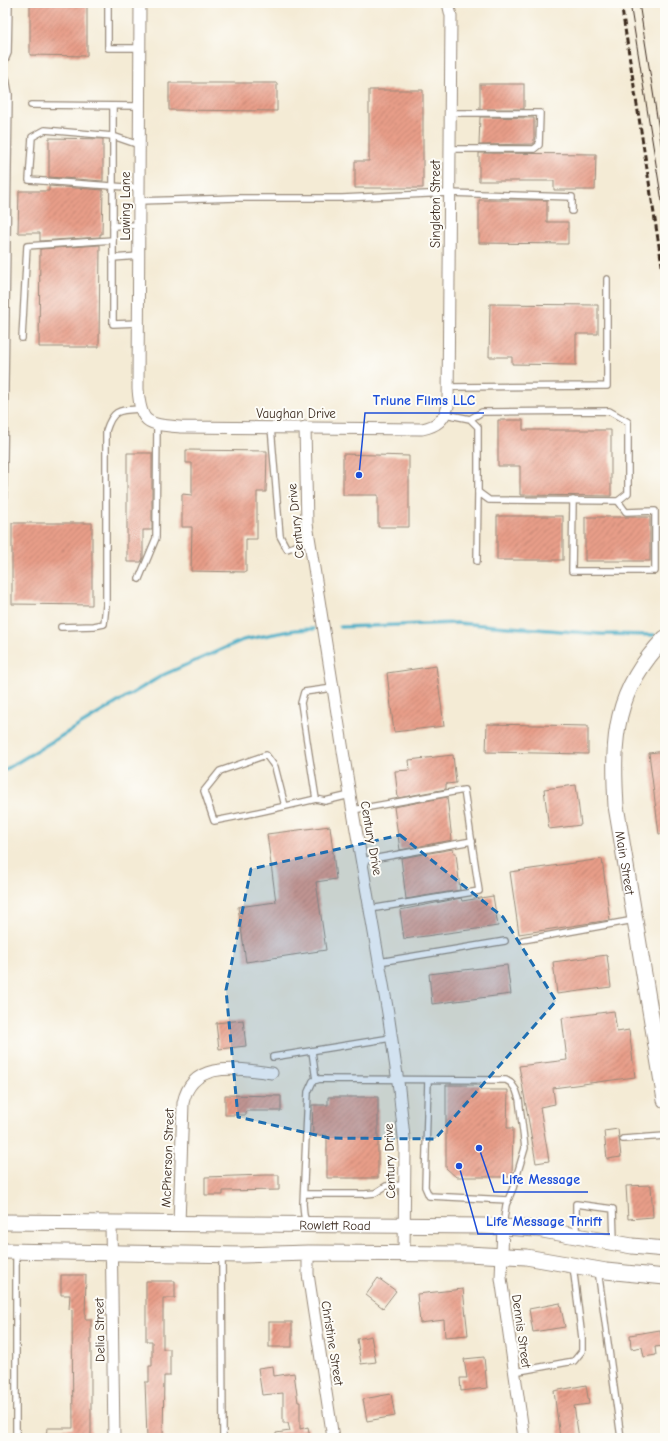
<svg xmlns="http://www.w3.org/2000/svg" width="668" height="1441" font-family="'Comic Neue',sans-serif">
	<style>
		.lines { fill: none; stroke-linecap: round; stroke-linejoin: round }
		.stream { stroke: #44abc4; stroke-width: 3.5 }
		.building { fill: url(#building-hatch) }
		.lane-casing { stroke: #988a7a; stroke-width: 8 }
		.street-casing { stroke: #988a7a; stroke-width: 13 }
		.secondary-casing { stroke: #988a7a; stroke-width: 17 }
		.lane { stroke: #fff; stroke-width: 5.5 }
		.street { stroke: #fff; stroke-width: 11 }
		.secondary { stroke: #fff; stroke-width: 15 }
		.tram { stroke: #3b2a1e; stroke-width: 1 }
		.rail { stroke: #3b2a1e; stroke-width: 3; stroke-dasharray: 6 3; stroke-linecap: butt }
		.marked { fill: #1f6fb2; fill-opacity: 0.2; stroke: #1f6fb2; stroke-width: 3; stroke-dasharray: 8 5; stroke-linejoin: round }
		.labels { text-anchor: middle; stroke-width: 4; stroke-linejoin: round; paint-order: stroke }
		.street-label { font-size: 13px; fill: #3b2a1e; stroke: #fdfcf7 }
		.leader { fill: none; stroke: #1d4ed8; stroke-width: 1.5 }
		.callout-dot { fill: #1d4ed8; stroke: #fdfcf7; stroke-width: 1.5 }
		.callout-label { font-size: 14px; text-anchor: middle; font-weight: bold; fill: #1d4ed8; stroke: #fdfcf7; stroke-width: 4; stroke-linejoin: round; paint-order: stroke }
	</style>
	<defs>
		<pattern id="building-hatch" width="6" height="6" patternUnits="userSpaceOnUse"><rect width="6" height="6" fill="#e89e89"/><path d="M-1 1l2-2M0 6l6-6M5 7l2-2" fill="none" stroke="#bd816f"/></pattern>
	</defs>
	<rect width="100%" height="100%" fill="#fdfcf7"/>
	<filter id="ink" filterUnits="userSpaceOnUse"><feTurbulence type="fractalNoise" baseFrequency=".025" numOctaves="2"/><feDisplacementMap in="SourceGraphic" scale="8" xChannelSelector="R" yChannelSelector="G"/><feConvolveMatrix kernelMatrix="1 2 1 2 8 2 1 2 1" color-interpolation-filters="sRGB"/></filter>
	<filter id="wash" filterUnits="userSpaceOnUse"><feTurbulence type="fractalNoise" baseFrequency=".012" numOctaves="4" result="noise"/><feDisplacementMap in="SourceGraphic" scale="16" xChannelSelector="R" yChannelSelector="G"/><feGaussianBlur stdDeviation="0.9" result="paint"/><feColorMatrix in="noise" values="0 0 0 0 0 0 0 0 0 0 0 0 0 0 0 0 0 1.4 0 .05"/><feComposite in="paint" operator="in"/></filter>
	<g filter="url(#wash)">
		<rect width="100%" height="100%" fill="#f4ebd5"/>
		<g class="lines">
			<g class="stream">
				<path d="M340,627l117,-4 144,11 53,1"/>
				<path d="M3,771l160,-96 80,-35 52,-10 19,-1"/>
			</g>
		</g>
		<g id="blocks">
			<g class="building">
				<path d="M30,3h57v53l-57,-1z"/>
				<path d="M169,83h108v28l-108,-1z"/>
				<rect x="480" y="84" width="44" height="25"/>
				<path d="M369,90h54v98h-68v-27h14z"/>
				<path d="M480,117l54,1v26l-55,1z"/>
				<path d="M49,138l54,1v42l-54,-4z"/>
				<path d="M479,153l117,1 -1,36h-41v-9h-75z"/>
				<path d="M49,186l54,4 -1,44h-2v3l-60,4v-8h-22l1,-42h30z"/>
				<path d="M479,200h68v22h21v22l-89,-1z"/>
				<path d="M100,245l-1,102h-60l1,-98z"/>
				<path d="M490,304l108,1v29h-22v31l-64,-1v-7h-23z"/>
				<path d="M498,420h25v10h88v66l-91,-1v-29h-22z"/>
				<path d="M186,450l81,1 -1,41h-9v47h-11v33l-55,-1 1,-44h-10v-33l10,1v-32h-6z"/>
				<path d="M127,453h25v77h-9v28l-2,4h-14z"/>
				<path d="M343,454l66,2v71h-31v-32h-35z"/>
				<rect x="497" y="516" width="66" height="44"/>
				<rect x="585" y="517" width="65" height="44"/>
				<path d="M12,523h80v82l-80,-1z"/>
				<path d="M436,666l8,60 -50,6 -7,-59z"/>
				<path d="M487,724l101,2v28l-102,-2z"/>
				<path d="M665,751v83h-6l-10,-81z"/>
				<path d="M453,755l3,28 -10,1v5l-48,9 -3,-27 15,-1 -1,-10z"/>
				<path d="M576,785l5,40 -32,4 -5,-40z"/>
				<path d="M447,797l5,43 -52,10 -6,-43z"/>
				<path d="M330,826l6,53 -20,3 10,68 -80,12 -8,-55 38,-5 -9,-68z"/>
				<path d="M453,849l1,4h2l4,37 -54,9 -5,-41z"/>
				<path d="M602,859l8,61 -91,14 -9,-62z"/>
				<path d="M493,896l5,30 -94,13 -4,-29 61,-12 1,3z"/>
				<path d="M607,955l4,32 -54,7 -4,-32z"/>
				<path d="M507,965l4,29 -79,10 -3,-30z"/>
				<path d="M614,1011l3,21 12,-2 6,47 -82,11 2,16 -15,3 9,54 -13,2 -17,-97 48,-6 -5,-42z"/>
				<path d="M243,1020l3,26 -27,3 -3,-26z"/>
				<path d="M446,1085h34v5h28l-1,38h6l-1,49h-56l-10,-9z"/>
				<path d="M225,1095l56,1v15h-35v4h-21z"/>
				<path d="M328,1097h50v81h-51v-43h-14l-1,-30h16z"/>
				<path d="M618,1129l3,28 -14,2 -3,-28z"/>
				<path d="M265,1175h14v15l-56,1v4h-18v-18z"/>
				<path d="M651,1185l2,32 -25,2 -2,-33z"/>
				<path d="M61,1275h25l-1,44h6v119h-45l1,-10h26l-1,-118 -3,-1 1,-14h-9z"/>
				<path d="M378,1278l18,13 -13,17 -17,-13z"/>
				<path d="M146,1281h29v17h-12v51h7v27h-6l-1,62h-16l-2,-56h4v-16h3v-25h-6z"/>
				<path d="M463,1289l5,46 -23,2 -1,-17 -24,3 -3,-29z"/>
				<path d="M560,1303l5,24 -32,5 -4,-23z"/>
				<rect x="269" y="1322" width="23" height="25"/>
				<path d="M660,1330l3,16 -8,1 1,8 -12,2 -2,-10 -11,2 -1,-14z"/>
				<path d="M371,1336l5,26 -15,2 -4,-25z"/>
				<path d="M484,1357l3,31 -26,3 -1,-13h7l-3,-19z"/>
				<path d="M273,1366l1,10 20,-3 4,29h2v27l8,-2 2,11h-34v-5l14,-2 -2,-8h-5v-30l-21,2 -4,-27z"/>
				<path d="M586,1385l3,19 -15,2 5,32h-19l-6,-47z"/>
				<path d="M391,1394l4,22 -28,5 -4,-22z"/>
			</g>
		</g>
	</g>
	<g filter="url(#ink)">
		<use href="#blocks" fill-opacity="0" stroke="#988a7a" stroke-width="1"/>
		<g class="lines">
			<defs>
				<g id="lane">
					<path d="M108,3v45h32"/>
					<path d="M3,65l5,-12 1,-50"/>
					<path d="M3,76l3,2 3,16 -6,436"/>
					<path d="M31,105l108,1"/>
					<path d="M113,106v218l26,-1"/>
					<path d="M450,149h84l5,-4 1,-32h-90"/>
					<path d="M139,188l-110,-8 3,-43 13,-7 68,6 26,9"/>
					<path d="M139,201l98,-3h105l107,-5 123,4v14"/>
					<path d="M113,226l26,-1"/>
					<path d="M113,258l26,-2"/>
					<path d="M22,338l5,-92 86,-6"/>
					<path d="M448,387l159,-1v-107"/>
					<path d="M445,414l25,5 8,8v65l11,8 129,1 10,-8v-71l-19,-11 -127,1 -12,7"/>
					<path d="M271,427l9,109 7,13 23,-8"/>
					<path d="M573,500l-1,71h83v-60l-29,1 -8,-11"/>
					<path d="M477,561l1,-69"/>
					<path d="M139,579l17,-41 1,-113"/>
					<path d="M61,627l33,-1 10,-2 2,-19v-174c7,-22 13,-21 34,-22"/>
					<path d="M333,688l-29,4 -3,11 15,96 9,2 25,-6"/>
					<path d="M285,806l-10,-39 -9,-12 -46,16 -16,20 10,30c34,-6 68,-14 102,-22"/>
					<path d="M353,810l111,-20 15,101 -109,18"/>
					<path d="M361,861l111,-20"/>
					<path d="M523,940l111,-20"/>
					<path d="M379,962l126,-21"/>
					<path d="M312,1051l4,29"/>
					<path d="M273,1057l118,-19"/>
					<path d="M428,1080l-3,107 4,9 79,4"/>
					<path d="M623,1139l42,-3"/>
					<path d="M304,1194h61l10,-1 11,-7 19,-1"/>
					<path d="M307,1224l-3,-9 -1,-11 5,-112 5,-11 7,-2 186,1 5,3 5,7 3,9 6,49 -12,40 -7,17 -3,21"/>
					<path d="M576,1235v-31l37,5 1,32"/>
					<path d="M222,1255l1,183"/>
					<path d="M598,1270l23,168"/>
					<path d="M514,1372l60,-11 8,-10v-13l-9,-72"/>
					<path d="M16,1438v-185"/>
				</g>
				<g id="street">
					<path d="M140,3l-2,386c3,35 8,35 42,38l242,2c15,-3 22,-9 26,-23l3,-390 -3,-13"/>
					<path d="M305,427l2,97 43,271 38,218 11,76 6,58 -1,107"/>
					<path d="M111,1223l3,215"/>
					<path d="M179,1224l4,-121c9,-44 55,-34 89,-30"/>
					<path d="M503,1227l-2,51 23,160"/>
					<path d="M308,1253v21l25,164"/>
				</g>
				<g id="secondary">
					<path id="s1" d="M665,638c-51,53 -53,99 -49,168l49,294"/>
					<path id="s2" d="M3,1222l480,4 54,3 95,17 33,3"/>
					<path d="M3,1251l239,4 66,-2 159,1 59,3 80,14 59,6"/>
				</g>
			</defs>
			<use href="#lane" class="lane-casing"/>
			<use href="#street" class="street-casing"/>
			<use href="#secondary" class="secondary-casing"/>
			<use href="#lane" class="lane"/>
			<use href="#street" class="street"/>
			<use href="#secondary" class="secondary"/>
			<g class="tram">
				<path d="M630,3l35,217"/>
				<path d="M639,3l26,165"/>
			</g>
			<path class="rail" d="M621,3l44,281"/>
		</g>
	</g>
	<path class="marked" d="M400,835l103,82 53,84 -121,138 -106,-1 -91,-21 -12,-127 25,-121z"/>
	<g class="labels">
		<g class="street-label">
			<text transform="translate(435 204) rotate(-90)" y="5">Singleton Street</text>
			<text transform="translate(125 206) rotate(-90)" y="5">Lawing Lane</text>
			<text x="296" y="418">Vaughan Drive</text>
			<text transform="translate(295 521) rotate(-96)" y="5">Century Drive</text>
			<text transform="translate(372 838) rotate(80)" y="5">Century Drive</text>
			<text dy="5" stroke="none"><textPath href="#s1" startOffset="239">Main Street</textPath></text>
			<text transform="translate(167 1158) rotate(-88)" y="5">McPherson Street</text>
			<text transform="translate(389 1161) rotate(-92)" y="5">Century Drive</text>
			<text dy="5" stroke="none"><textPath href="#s2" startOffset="332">Rowlett Road</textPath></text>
			<text transform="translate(99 1330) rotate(-91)" y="5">Delia Street</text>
			<text transform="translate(522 1331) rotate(82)" y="5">Dennis Street</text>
			<text transform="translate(333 1343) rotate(81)" y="5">Christine Street</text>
		</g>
	</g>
	<path class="leader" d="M359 475L365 413H484M479 1148L494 1192H588M459 1166L478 1234H610"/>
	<g class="callout-dot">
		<circle cx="359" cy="475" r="4"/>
		<circle cx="479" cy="1148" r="4"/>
		<circle cx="459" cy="1166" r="4"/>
	</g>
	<g class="callout-label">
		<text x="424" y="405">Triune Films LLC</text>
		<text x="541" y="1184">Life Message</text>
		<text x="544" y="1226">Life Message Thrift</text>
	</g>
	<rect width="668" height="1441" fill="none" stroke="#fdfcf7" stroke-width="16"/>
</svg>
